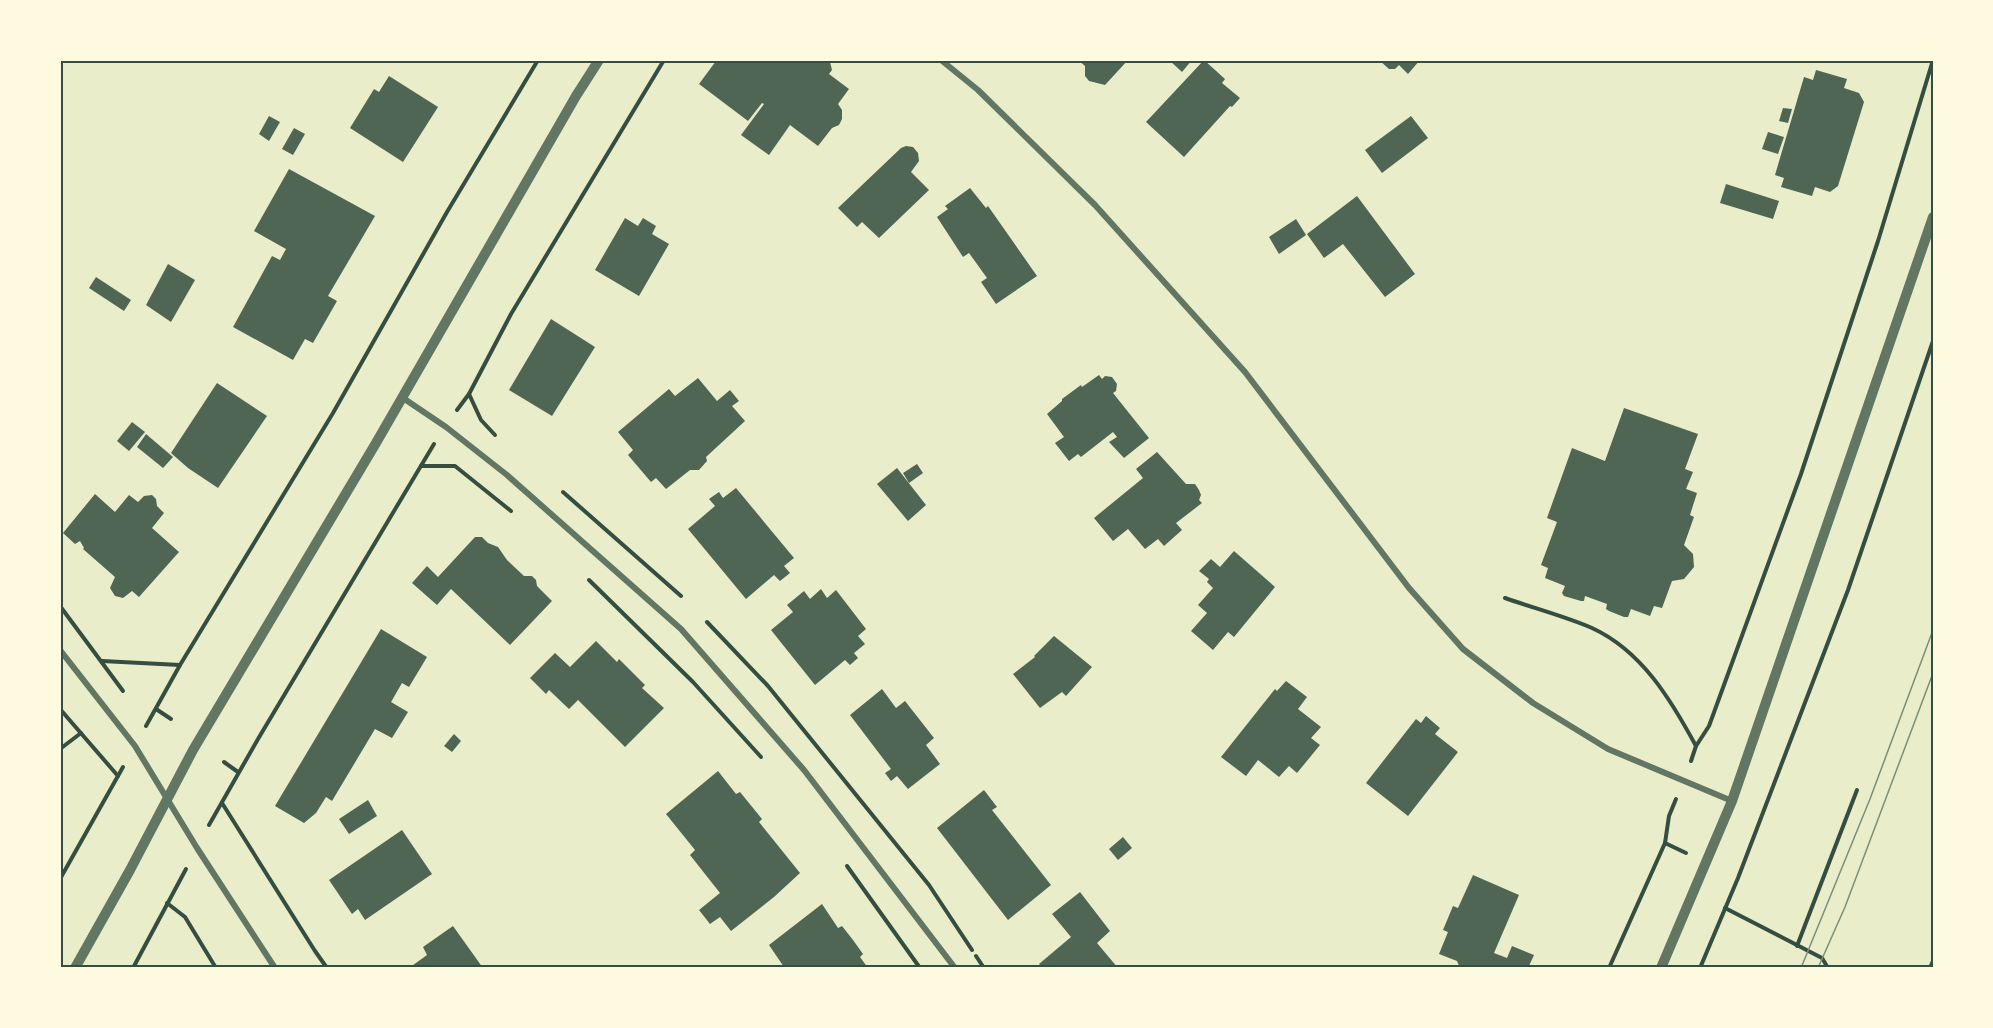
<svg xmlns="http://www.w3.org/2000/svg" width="1993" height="1028" font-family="Jost,sans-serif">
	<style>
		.building { fill: #4f6655 }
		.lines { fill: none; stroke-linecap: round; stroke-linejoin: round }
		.path { stroke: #344e41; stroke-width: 4 }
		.minor { stroke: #617663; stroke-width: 6 }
		.tertiary { stroke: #617663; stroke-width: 10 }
		.tram { stroke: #7c8e77; stroke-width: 1.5 }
		.neatline { fill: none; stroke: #344e41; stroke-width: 2 }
	</style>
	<rect width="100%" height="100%" fill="#e9edc9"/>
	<g class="building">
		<path d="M722,60h106l2,2 2,8 -3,4 20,15 -11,15 4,6v9l-3,6 -7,3 -14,18 -28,-21 -21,30 -28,-20 23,-31 -2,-1 -14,18 -49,-37 17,-23 3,2z"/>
		<path d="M1078,60h50l-23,25 -16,-4 -4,-5v-10z"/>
		<path d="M1169,60h23l-10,12z"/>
		<path d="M1204,60l21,19 -3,4 18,15 -8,9 -2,-1 -46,51 -38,-35z"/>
		<path d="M1379,60h41l-12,14 -9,-9 -4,4h-6z"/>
		<path d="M1816,70l31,9 -3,9 15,5 5,9 -26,84 -8,6 -15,-5 -3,9 -31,-9 3,-9 -9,-3 29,-98 9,3z"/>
		<path d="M389,76l49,31 -35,55 -53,-34 24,-39 5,3z"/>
		<path d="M1783,108l9,1 -4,14 -9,-2z"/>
		<path d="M269,116l11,6 -11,19 -10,-7z"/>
		<path d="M1411,116l17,22 -46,35 -17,-23z"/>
		<path d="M294,128l11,6 -12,21 -11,-6z"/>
		<path d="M1768,132l16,5 -6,17 -16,-5z"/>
		<path d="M906,146l7,1 5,6 1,8 -8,11 18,18 -50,48 -17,-16 -5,5 -19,-19 63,-60z"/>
		<path d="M289,169l86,47 -47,80 9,5 -24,42 -8,-4 -12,21 -60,-33 39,-71 8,4 6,-11 -32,-18z"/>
		<path d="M1726,184l53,17 -6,18 -53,-16z"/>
		<path d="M970,188l16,20 2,-2 49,70 -41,28 -15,-22 6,-4 -18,-25 -6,4 -26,-40 11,-8 -3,-3z"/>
		<path d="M1357,196l58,78 -30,23 -42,-53 -19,14 -17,-24z"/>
		<path d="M625,218l13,8 5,-8 13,8 -4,8 17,10 -30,52 -44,-26z"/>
		<path d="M1296,219l10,16 -27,19 -10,-17z"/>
		<path d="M168,264l27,16 -24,42 -25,-17z"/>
		<path d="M96,277l35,23 -7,11 -35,-23z"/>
		<path d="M551,319l44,28 -43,69 -43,-26z"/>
		<path d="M1099,375l3,4 3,-3 7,1 5,7 -1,7 -3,2 36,45 -25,20 -15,-16 8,-5 -4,-5 -32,25 -3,-3 -9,7 -14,-18 9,-6 -17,-23 15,-13v-2l19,-14 1,2z"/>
		<path d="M698,378l19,23 13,-11 9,11 -7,5 13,15 -39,36 1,4 -8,9h-9l-24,19 -10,-11 -5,4 -23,-27 5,-5 -15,-18 51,-43 6,7z"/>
		<path d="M217,383l50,33 -49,72 -30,-20 -17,-15z"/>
		<path d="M1624,408l74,26 -13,35 8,3 -7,17 11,4 -7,22 4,2 -10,28 9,9 1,13 -10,12 -12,2 -10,27 -8,-2 -4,10 -19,-7 -3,8h-4l-15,-6 -3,-2 1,-5 -22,-8 -1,5h-3l-17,-5 -2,-3 3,-7 -20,-8 3,-10 -7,-3 16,-43 -10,-4 25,-70 33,13z"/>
		<path d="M132,422l13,10 -16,19 -12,-10z"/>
		<path d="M146,434l27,23 -10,11 -26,-21z"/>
		<path d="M1157,452l29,32h9l4,6 2,5 -2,5 3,3 -26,20 6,7 -18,16 -6,-7 -13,10 -17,-20 -15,12 -19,-23 49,-40 -7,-9z"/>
		<path d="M917,464l6,9 -14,10 -6,-10z"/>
		<path d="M897,468l29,37 -18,16 -31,-37z"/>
		<path d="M736,488l58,70 -10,8 6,7 -10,8 -6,-6 -28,24 -58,-70 27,-23 -6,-7 10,-7 4,6z"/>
		<path d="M95,494l20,18 14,-17 9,7 6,-6 8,-1 4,4 1,7 7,7 -12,15 27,24 -40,45 -7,-6 -9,7 -8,-2 -5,-8 5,-11 -32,-28 1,-1 -4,-7 -5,3 -12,-11z"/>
		<path d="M475,537h7l6,6 10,4 9,13 17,16h8l4,4 1,6 15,15 -42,44 -59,-56 -14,16 -25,-22 15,-17 11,11z"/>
		<path d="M1234,551l41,36 -41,50 -6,-5 -15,18 -22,-19 16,-18 -9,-8 15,-17 -6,-6 2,-3 -10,-8 12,-12 9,8z"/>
		<path d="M821,589l6,9 9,-8 30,39 -8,7 7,8 -11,9 4,5 -8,7 -5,-5 -30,25 -44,-55 22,-18 -6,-7 17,-14 6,8z"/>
		<path d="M381,629l46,28 -18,30 -7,-4 -11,19 17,10 -16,26 -17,-9 -43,72 -6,-4 -10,16 -12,10 -29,-17z"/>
		<path d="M1054,636l38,31 -26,29 -4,-4 -22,16 -27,-34 22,-17 -1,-1z"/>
		<path d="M596,641l21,21 2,-3 26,26 -3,3 22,20 -39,39 -47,-47 -9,9 -20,-19 -3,4 -16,-16 25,-25 15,14z"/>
		<path d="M1286,681l21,16 -9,12 23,18 -10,11 9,7 -23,28 -8,-7 -10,11 -21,-17 -12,16 -25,-19 54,-68 2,2z"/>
		<path d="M882,689l14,19 9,-7 29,37 -8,7 14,19 -32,25 -11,-13 -6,5 -6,-8 6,-4 -41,-54z"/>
		<path d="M1426,716l14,12 -5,6 23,18 -50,64 -42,-33 50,-64 5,4z"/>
		<path d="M454,734l7,7 -9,11 -8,-6z"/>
		<path d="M718,771l18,23 4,-2 22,27 -3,3 41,51 -26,24 -43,34 -11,-14 -10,7 -11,-14 21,-17 -30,-38 5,-5 -29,-36z"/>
		<path d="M984,790l13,17 -5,3 59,75 -43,35 -71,-92z"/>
		<path d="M368,800l9,16 -28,18 -10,-15z"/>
		<path d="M402,830l30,44 -67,46 -7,-11 -6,5 -23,-34z"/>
		<path d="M1123,837l9,11 -14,12 -9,-11z"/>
		<path d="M1473,875l46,20 -25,58 13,5 5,-12 22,9 -6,13h-68l-3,-7 -18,-7 9,-22 -5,-2 10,-24 5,2z"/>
		<path d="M1080,892l30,39 -13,12 21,25h-75l-4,-4 32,-27 -19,-23z"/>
		<path d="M822,904l16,24 4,-2 11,14 10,14 -3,3 8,11 -84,-1 -15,-22z"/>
		<path d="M453,926l30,42h-74l18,-13 -4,-8z"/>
	</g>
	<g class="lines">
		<g class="path">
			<path d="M469,394l12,26 14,15"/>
			<path d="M457,410l12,-16 42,-80 153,-254"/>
			<path d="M421,466h34l56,45"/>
			<path d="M563,492l118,104"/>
			<path d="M589,580l104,102 68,75"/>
			<path d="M1505,598c28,10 59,18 87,30 50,23 79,72 104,118"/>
			<path d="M60,606l63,85"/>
			<path d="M707,622l61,64 161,199 43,65"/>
			<path d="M102,661l78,4"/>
			<path d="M60,709l58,67"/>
			<path d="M156,709l15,10"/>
			<path d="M146,726l34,-61 153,-252 114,-201 91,-152"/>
			<path d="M60,749l21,-16"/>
			<path d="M1691,761l5,-15 13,-20 92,-252 77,-233 55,-181"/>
			<path d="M224,762l14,10"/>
			<path d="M222,803l93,148 12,17"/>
			<path d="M209,825l49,-86 176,-295"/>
			<path d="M1665,843l21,10"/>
			<path d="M847,866l73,102"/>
			<path d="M60,879l63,-112"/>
			<path d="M167,903l18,14 31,51"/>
			<path d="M1725,908l97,50 6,10"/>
			<path d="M1797,946l60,-156"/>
			<path d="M976,956l8,12"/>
			<path d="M133,968l53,-99"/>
			<path d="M1609,968l56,-125 4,-27 7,-17"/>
			<path d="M1700,968l38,-90 110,-288 85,-249"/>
			<path d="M1930,968l3,-7"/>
		</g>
		<g class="minor">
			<path d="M941,60l37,30 117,115 150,167 164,216 54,61 70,54 75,46 124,52"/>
			<path d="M403,398l43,29 61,48 174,154 123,141 151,198"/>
			<path d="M60,650l75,96 62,102 78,120"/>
		</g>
		<g class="tertiary">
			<path d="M75,968l55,-98 63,-120 183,-307 200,-347 23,-36"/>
			<path d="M1661,968l71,-167 201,-584"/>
		</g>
		<g class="tram">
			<path d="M1801,968l69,-169 63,-169"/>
			<path d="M1818,968l27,-61 88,-234"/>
		</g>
	</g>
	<rect width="1993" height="1028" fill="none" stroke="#fefae0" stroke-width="123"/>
	<rect x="62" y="62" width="1870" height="904" class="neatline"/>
</svg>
